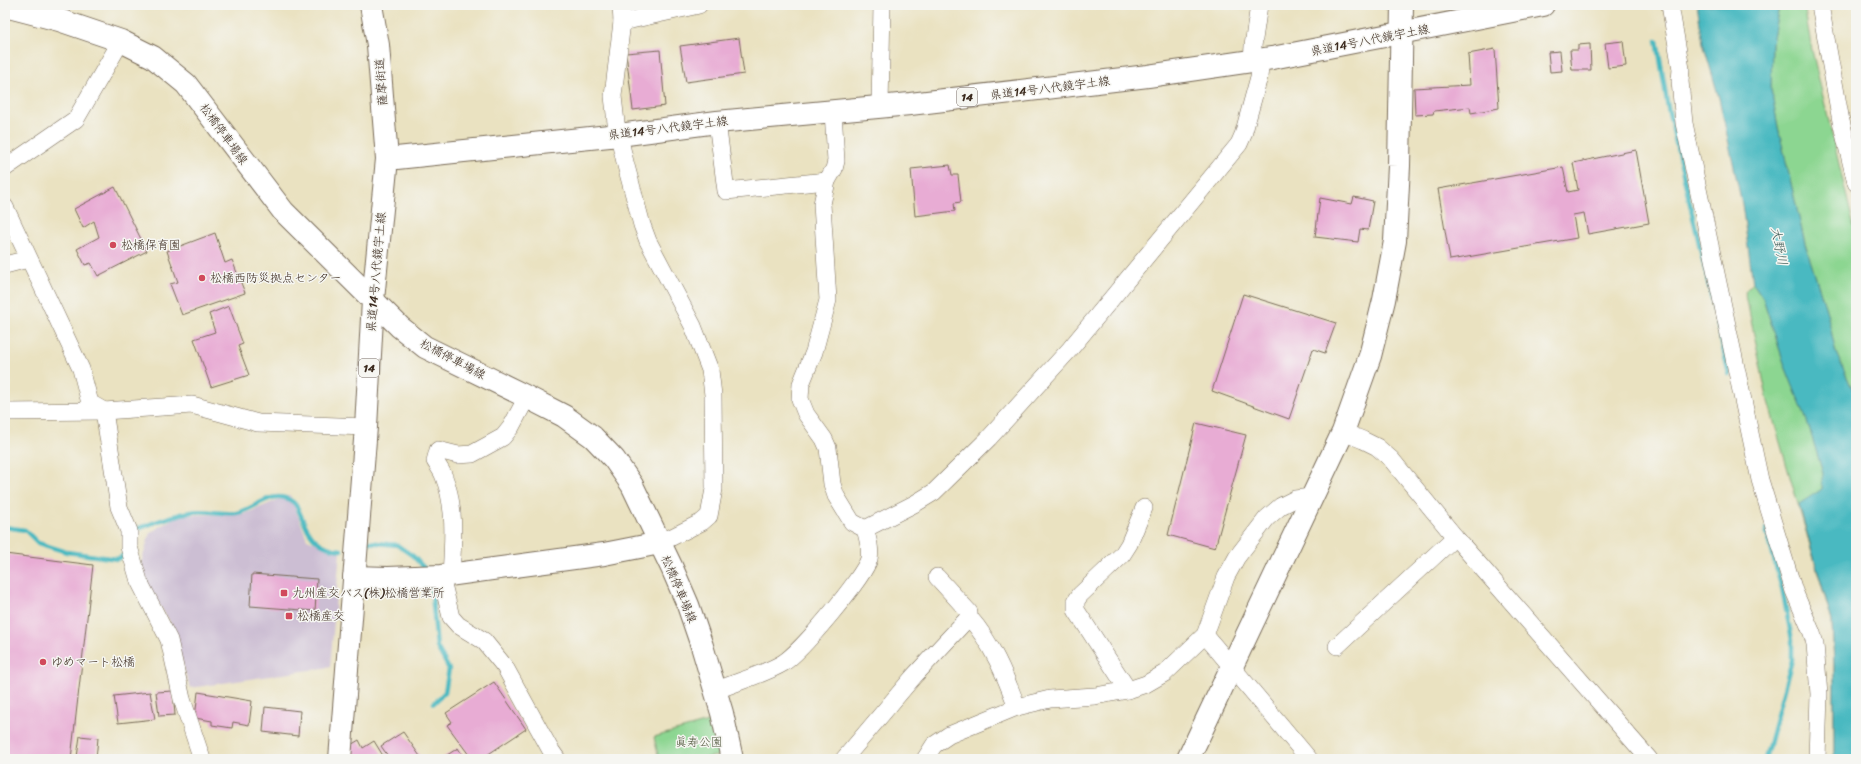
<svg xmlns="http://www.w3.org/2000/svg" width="1861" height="764" font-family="Sriracha,'Klee One',sans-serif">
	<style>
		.industrial { fill: #ccbed3 }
		.green { fill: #8cd691; stroke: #648058 }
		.water { fill: #4ab9c1; stroke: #427270 }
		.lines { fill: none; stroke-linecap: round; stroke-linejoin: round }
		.stream { stroke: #4ab9c1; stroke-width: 4.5 }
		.building { fill: #e8acd4 }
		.street-casing { stroke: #786a57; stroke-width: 18 }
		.secondary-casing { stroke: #786a57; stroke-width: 24 }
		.primary-casing { stroke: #786a57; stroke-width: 24 }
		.street { stroke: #fff; stroke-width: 17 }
		.secondary { stroke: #fff; stroke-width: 22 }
		.primary { stroke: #fff; stroke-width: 22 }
		.poi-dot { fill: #d1495b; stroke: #f6f6f2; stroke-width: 1.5 }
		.labels { text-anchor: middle; stroke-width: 3; stroke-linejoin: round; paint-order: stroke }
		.shield { fill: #f6f6f2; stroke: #73675e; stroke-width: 1 }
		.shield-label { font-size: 11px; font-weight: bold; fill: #3b2a1e }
		.street-label { font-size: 12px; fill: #3b2a1e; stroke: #f6f6f2 }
		.poi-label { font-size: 12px; fill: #3b2a1e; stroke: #f6f6f2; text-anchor: start }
		.park-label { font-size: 12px; fill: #4f553b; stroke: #f6f6f2 }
		.water-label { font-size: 13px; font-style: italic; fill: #405c57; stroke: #f6f6f2 }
	</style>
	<rect width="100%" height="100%" fill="#f6f6f2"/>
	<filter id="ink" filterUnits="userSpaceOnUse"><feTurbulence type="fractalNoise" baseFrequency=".025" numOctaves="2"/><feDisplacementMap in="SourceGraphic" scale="8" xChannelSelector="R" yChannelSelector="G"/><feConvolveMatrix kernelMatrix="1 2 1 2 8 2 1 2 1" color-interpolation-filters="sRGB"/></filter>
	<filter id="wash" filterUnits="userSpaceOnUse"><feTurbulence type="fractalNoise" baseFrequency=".012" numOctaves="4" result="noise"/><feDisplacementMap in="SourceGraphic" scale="16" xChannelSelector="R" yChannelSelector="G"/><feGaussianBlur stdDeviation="0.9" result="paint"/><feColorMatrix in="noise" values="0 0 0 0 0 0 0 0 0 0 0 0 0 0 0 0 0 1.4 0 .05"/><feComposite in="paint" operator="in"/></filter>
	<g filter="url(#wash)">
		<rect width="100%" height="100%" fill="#eae2c1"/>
		<path class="industrial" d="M290,495l17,44 33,13 -10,115 -140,21 -21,-68 -16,-24 -14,-26 11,-37 28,-18 66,-1z"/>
		<g class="green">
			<path d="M1777,5h27l8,45 44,186v161l-20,-44 -9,-40 -22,-69 -27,-117 -7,-38 1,-47 6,-30z"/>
			<path d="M1753,283l10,15 22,68 22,54 16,53 33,286h-22v-95l-2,-43 -65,-223 -22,-107z"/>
			<path d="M715,720l7,35 -22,4h-41l-5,-22z"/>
		</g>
		<path class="water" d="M1697,5h80l1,7 -6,30 -1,47 7,38 27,117 22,69 9,40 20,44v362h-22v-95l-2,-43 -33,-117 23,-15 1,-16 -16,-52 -22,-55 -22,-68 -10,-15 -11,-79 -23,-106 -16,-55z"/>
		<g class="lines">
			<g class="stream">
				<path d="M1657,40l11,68 61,266"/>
				<path d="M5,527l20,3 13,13 29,9 50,7 6,-3 3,-5"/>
				<path d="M134,534l2,-5c18,-6 36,-14 55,-17 15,-3 30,3 45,1 19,-3 36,-26 57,-11 5,4 6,10 9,16 8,19 17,30 39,32"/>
				<path d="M368,542l29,3 16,11 12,13"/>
				<path d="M431,583l6,64 12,22 -4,23 -11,11"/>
				<path d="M1765,759l27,-99v-20l-9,-47 -17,-64"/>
			</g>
		</g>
		<g id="blocks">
			<g class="building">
				<path d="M739,38l5,36 -58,8 -6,-36z"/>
				<path d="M1623,41l3,25 -18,2 -3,-25z"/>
				<path d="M1590,44l1,26h-19l-2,-20h8v-5z"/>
				<path d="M1495,49l4,59 -28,5 -1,-6 -36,4 -1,3 -18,1 -1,-27 56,-3 -2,-31z"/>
				<path d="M660,50l5,56 -32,4 -7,-57z"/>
				<path d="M1560,51l2,20 -12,1 -2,-20z"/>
				<path d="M1636,150l13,73 -61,11 -4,-21 -11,2 4,23 -127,22 -12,-71 125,-22 5,25 10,-2 -5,-27z"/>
				<path d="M950,165l2,10h6l3,27 -7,1 1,8 -40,5 -4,-47z"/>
				<path d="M115,187l32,64 -49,25 -7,-13 -6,2 -8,-16 22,-12 -5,-16 -11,7 -9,-19z"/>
				<path d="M1354,197l19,4 -5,29 -8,-1 -2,13 -43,-5 5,-39 32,6z"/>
				<path d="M215,233l10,30 7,-3 13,33 -63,22 -12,-31 8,-2 -11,-31z"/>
				<path d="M1243,294l93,29 -11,30 -12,-4 -24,70 -77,-28z"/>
				<path d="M229,306l14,38 -5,2 11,29 -38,12 -17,-48 21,-7 -6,-18z"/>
				<path d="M1196,423l50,12 -31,113 -47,-13z"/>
				<path d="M5,554l88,11 -22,194h-66z"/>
				<path d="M252,574l65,5 -2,32 -65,-5z"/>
				<path d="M494,682l32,47 -45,30h-9l-25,-34 5,-3 -6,-9z"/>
				<path d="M173,691l2,24 -16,1 -3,-24z"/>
				<path d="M150,692l5,27 -37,4 -4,-27z"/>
				<path d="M198,692l54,9 -3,24 -16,-3 -1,6 -20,-3v-4l-17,-3z"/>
				<path d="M265,707l35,4 -2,25 -35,-4z"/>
				<path d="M403,732l19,27h-32l-9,-13z"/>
				<path d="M80,736l18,2 -2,21 -19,-2z"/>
				<path d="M359,740l4,8 11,-7 11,18h-35l-1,-13z"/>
				<path d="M458,748l7,11h-24z"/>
			</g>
		</g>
	</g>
	<g filter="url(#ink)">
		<use href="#blocks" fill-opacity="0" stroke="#786a57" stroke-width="1"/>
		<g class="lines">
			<defs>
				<g id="street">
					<path d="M621,5l1,17 -9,74 3,27 9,39 17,63 6,16 45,85 17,44 3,25 1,94 -5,27 -7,6 -42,21"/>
					<path d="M1670,5l11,64 -1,12 4,42 76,357 34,111 18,42 3,11 4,50 -2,65"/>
					<path d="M1820,5l21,116 15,62"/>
					<path d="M622,22l77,-17"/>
					<path d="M1252,61l1,-15 6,-41"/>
					<path d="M880,106l2,-101"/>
					<path d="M717,122l9,69 101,-10"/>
					<path d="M5,168l71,-49 45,-78"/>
					<path d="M5,207l76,162 9,34 14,8 15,96 10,24v16l3,10 7,24 30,59 13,59 20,60"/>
					<path d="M5,265l23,-6"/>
					<path d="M5,412l99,-1 88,-6 66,18 108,4"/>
					<path d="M1343,432l20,8 14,7 14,12 64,78 194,222"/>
					<path d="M865,529l51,-26 18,-11 55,-54 81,-89 169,-205 4,-9 16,-58 2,-17"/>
					<path d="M451,575c2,-32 5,-68 -7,-98 -2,-6 -6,-11 -9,-16l3,-11 20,5 14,-1 31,-17 8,-10 16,-30"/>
					<path d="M441,576l10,41 7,8 26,16 21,26 45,82 7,10"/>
					<path d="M969,617c23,26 36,58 48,90"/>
					<path d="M1205,635l104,124"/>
					<path d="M1337,646l118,-109"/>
					<path d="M1128,690l-52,-80v-9l4,-6 42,-40 7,-11 15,-36"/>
					<path d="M715,691c21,-9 50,-17 68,-28 17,-10 81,-86 86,-104 2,-10 -1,-20 -4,-30l-13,-7 -16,-26 -4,-12 -4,-36 -4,-9 -18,-25 -6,-15 1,-15 13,-32 14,-52 -6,-96 5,-23 7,-12 2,-8 -3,-50"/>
					<path d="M844,759l70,-83 55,-59v-5l-32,-35"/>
					<path d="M925,759l9,-14 15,-10 68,-28 33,-8 45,-3 33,-6 18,-6 19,-11 40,-38 21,-58 11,-20 30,-39 14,-12 14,-7 16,-2"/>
				</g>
				<g id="secondary">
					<path d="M371,5l7,40 9,114"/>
					<path d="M5,6l54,14 62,21 32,16 33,27 97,127 117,116 25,20 102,50 37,19 29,21 21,22 18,26 40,83 16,37 14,41 20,67 10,46"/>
					<path d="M354,577l34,1 53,-2 163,-22 56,-11"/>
					<path d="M1188,759l155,-327 27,-76 14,-56 11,-59 4,-75 3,-161"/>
				</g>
				<path id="primary" d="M340,759l26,-332 7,-127 14,-141 232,-24 98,-13 193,-18 238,-28 124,-18 271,-53"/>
			</defs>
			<use href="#street" class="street-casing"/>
			<use href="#secondary" class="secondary-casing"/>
			<use href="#primary" class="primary-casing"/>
			<use href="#street" class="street"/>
			<use href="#secondary" class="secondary"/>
			<use href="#primary" class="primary"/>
		</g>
	</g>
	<g class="poi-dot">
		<circle cx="113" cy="245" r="4"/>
		<circle cx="202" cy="278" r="4"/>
		<rect x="280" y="589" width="8" height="8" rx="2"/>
		<rect x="285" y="612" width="8" height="8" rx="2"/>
		<circle cx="43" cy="662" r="4"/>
	</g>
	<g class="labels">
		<g class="shield">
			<rect x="957" y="88" width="20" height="18" rx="3"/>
			<rect x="359" y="359" width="20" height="18" rx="3"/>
		</g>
		<g class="shield-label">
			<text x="967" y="101">14</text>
			<text x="369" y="372">14</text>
		</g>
		<g class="street-label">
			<text transform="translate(1370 40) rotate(-11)" y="4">県道14号八代鏡宇土線</text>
			<text transform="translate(381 82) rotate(-94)" y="4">薩摩街道</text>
			<text transform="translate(1050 88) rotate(-7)" y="4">県道14号八代鏡宇土線</text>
			<text transform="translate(668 128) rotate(-7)" y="4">県道14号八代鏡宇土線</text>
			<text transform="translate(224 134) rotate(54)" y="4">松橋停車場線</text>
			<text transform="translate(376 272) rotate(-85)" y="4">県道14号八代鏡宇土線</text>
			<text transform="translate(453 359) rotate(28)" y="4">松橋停車場線</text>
			<text transform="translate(679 589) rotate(67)" y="4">松橋停車場線</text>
		</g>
		<g class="poi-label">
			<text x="121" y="249">松橋保育園</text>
			<text x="210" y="282">松橋西防災拠点センター</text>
			<text x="292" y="597">九州産交バス(株)松橋営業所</text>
			<text x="297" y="620">松橋産交</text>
			<text x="51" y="666">ゆめマート松橋</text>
		</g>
		<g class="park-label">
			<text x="699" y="746">眞寿公園</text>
		</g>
		<g class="water-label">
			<text transform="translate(1780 246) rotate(79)" y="5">大野川</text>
		</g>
	</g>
	<rect width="1861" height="764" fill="none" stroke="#f6f6f2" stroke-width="20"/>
</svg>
